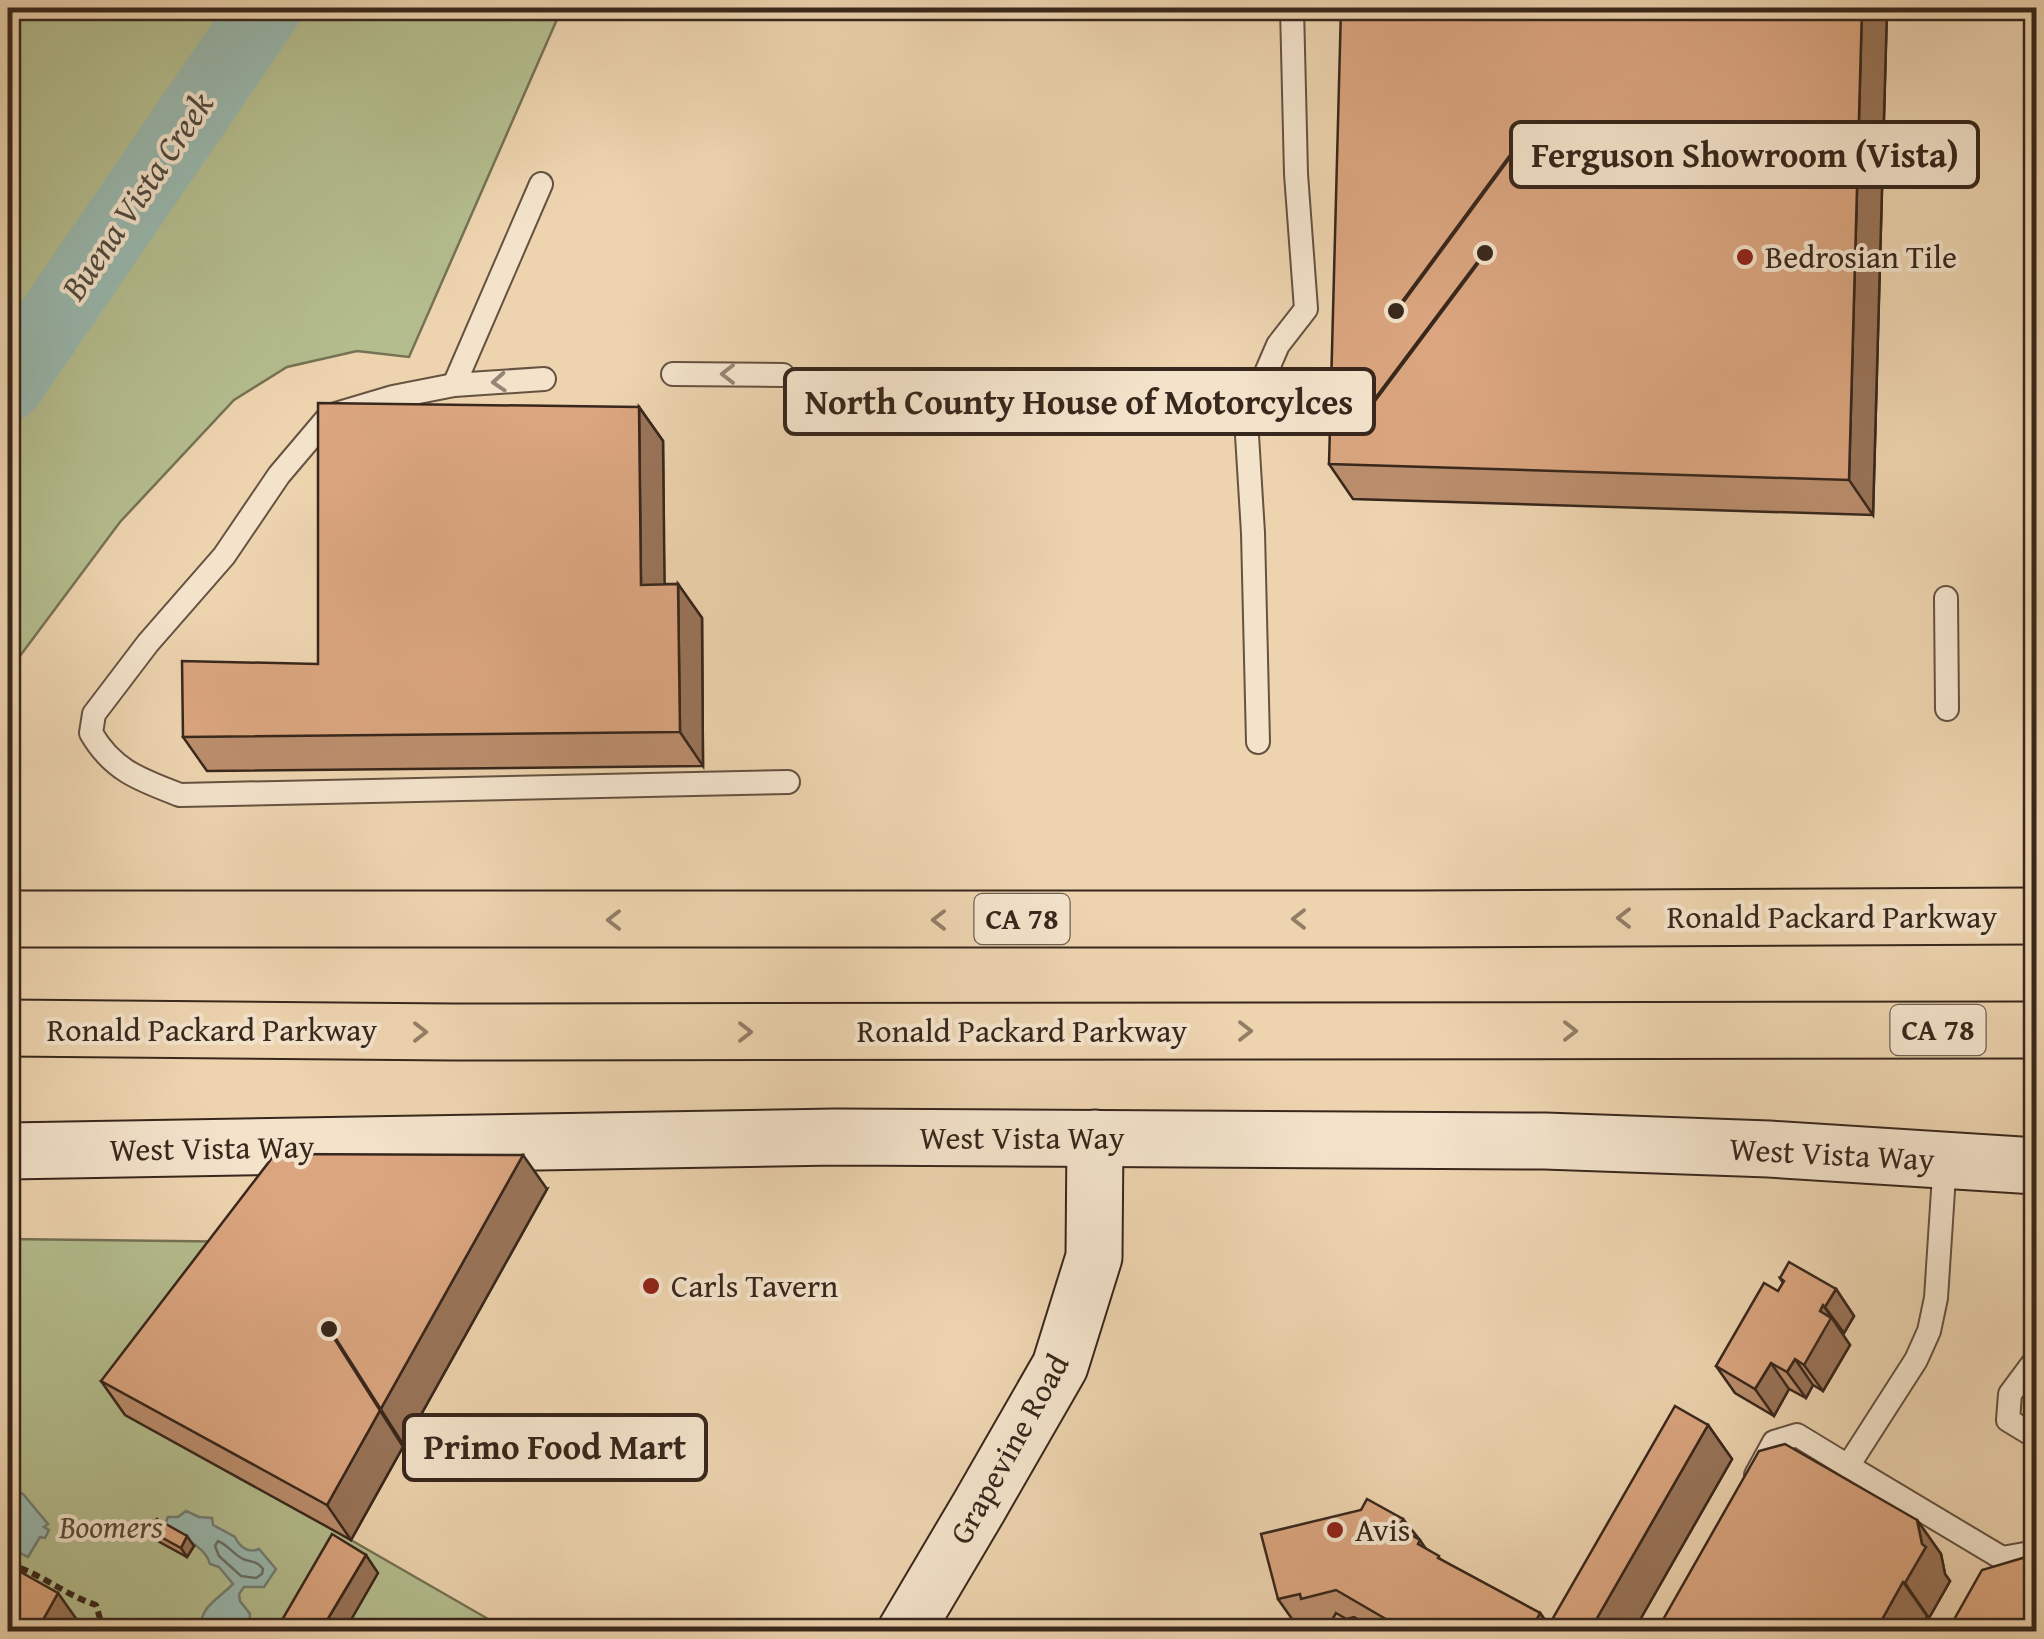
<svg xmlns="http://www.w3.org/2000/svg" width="2044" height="1639" font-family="'Gentium Book Plus',serif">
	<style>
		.green { fill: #b4bd8e; stroke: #767255; stroke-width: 2.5 }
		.water { fill: #99b8ae; stroke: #727e74; stroke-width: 2.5 }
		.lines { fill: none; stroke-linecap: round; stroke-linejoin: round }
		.shore { stroke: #687065; stroke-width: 2.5 }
		.river { stroke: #99b8ae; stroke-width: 72 }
		.service-casing { stroke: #655241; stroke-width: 26 }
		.secondary-casing { stroke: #38271c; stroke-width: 59 }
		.motorway-casing { stroke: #38271c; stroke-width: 59 }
		.path { stroke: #38271c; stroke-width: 6; stroke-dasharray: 8 5; stroke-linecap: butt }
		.service { stroke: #f3e3cb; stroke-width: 22 }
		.secondary { stroke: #f3e3cb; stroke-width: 55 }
		.motorway { stroke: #edd4af; stroke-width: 55 }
		.wall { fill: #bb8e6d; stroke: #38271c; stroke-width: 2.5 }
		.shaded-wall { fill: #997459; stroke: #38271c; stroke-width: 2.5 }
		.building { fill: #daa57f; stroke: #38271c; stroke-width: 2.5 }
		.oneway { stroke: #968574 }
		.oneway2 { stroke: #927e66 }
		.poi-dot { fill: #8f2418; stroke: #f3e3cb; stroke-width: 4 }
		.labels { text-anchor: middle; stroke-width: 8; stroke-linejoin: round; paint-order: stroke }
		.shield { fill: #f3e3cb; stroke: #705f50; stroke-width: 2.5 }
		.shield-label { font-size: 30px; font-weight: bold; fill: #38271c }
		.poi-label { font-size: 32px; fill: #38271c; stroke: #f3e3cb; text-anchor: start }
		.street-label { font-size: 32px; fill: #38271c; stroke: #f3e3cb }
		.park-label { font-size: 32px; font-style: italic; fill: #574c38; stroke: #f3e3cb }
		.water-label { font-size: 35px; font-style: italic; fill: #504b40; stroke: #f3e3cb }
		.leader { fill: none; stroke: #38271c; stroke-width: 4 }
		.callout-dot { fill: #38271c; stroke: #f3e3cb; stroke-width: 4 }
		.callout { fill: #f3e3cb; stroke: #38271c; stroke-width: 4 }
		.callout-label { font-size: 35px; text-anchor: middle; font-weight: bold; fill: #38271c }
	</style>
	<rect width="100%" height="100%" fill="#edd4af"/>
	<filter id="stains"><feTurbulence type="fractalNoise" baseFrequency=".002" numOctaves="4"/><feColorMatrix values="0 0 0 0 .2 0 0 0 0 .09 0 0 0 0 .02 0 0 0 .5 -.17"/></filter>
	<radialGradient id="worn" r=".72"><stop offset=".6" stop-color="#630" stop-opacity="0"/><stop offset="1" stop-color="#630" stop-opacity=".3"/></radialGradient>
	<g class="green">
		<path d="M8,8h554l-153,349 -52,-6 -70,16 -53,33 -114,122 -112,150z"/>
		<path d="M8,1239l248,3 88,294 165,95 -501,1z"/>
	</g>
	<g class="water">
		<path d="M8,1487l15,7 25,30 -4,3 5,3 -4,8 -5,-1 -12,20 -17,-9 4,-9 -7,-2z"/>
		<path d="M186,1511l13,6 13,1 1,7 22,12c4,9 13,17 24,12l17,20 -12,18h-20l-5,7 1,7 10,13 -1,17h-49c0,-25 17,-31 33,-47l-14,-17 -9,-3c-5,-19 -30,-27 -47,-36l5,-11h10z"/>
	</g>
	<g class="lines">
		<path class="shore" d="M218,1541c10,4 15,13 25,18 10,4 13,1 20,10l-1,5 -6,4 -15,-2 -22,-20 -4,-10z"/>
		<path class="river" d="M8,385l258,-377"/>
		<defs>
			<g id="service">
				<path d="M673,374l110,1"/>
				<path d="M544,379l-90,6 -61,12 -64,19 -50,59 -55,81 -76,87 -54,71 -3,19c22,38 50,47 89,62l608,-13"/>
				<path d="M454,385l87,-201"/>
				<path d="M1946,598l1,111"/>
				<path d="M1258,742l-5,-209 -7,-114 32,-74 28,-36 -10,-135 -4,-166"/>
				<path d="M2036,1359l-26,35 -2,26 28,17"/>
				<path d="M1848,1466l154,92 34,-6"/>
				<path d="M1756,1475l18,-33 23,-7 51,31 68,-106 13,-29 7,-33 9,-138"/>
			</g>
			<g id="secondary">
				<path d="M8,1151l828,-14 709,4 224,8 267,17"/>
				<path d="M905,1632l74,-125 81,-141 34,-109 1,-119"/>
			</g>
			<g id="motorway">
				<path d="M8,919h1408l620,-3"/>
				<path d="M8,1028l445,4 1583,-2"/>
			</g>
		</defs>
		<use href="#service" class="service-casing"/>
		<use href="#secondary" class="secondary-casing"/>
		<use href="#motorway" class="motorway-casing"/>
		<path class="path" d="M8,1564c31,8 57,31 88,41l8,27"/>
		<use href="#service" class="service"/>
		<use href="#secondary" class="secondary"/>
		<use href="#motorway" class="motorway"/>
	</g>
	<g class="wall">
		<path d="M1887,8l-14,507 -520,-16 -24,-35z"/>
		<path d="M639,407l24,34 1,143h14l24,34 1,148 -496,5 -24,-34 135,-73z"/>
		<path d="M547,1189l-196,351 -226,-125 -24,-34z"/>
		<path d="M1780,1278l56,11 18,27 -10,17 -3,-1 9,13 -27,46 -10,-6 -7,13 -17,-9 -15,27 -39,-23 -19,-27 62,-75 5,-8z"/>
		<path d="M1708,1425l24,34 -99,173h-253l-26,-15 -34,9 -4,-5 -19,5 -19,-27 83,-89 56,29 8,9 17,12 98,53 9,12z"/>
		<path d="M1917,1520l24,34 4,20 5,7 -21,37 -2,-2 -9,16h-262z"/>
		<path d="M150,1531l44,15 -7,11 -31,-17z"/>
	</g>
	<g class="shaded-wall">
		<path d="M1862,8h25l-14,507 -24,-35z"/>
		<path d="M639,407l24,34 2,178 -24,-34z"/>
		<path d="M678,584l24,34 1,148 -23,-34z"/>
		<path d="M523,1155l24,34 -196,351 -24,-35z"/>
		<path d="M1836,1289l18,27 -10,17 -19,-26z"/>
		<path d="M1823,1305l27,40 -27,46 -19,-26 16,-54z"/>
		<path d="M1795,1359l18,26 -7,13 -19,-26z"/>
		<path d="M1771,1363l18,26 -15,27 -19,-27z"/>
		<path d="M1708,1425l24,34 -99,173h-44z"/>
		<path d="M1403,1519l17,21 18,27 -42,-35z"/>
		<path d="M1917,1520l24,34 4,20 5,7 -21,37 -24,-35 17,-39z"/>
		<path d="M187,1536l7,10 -7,11 -6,-9z"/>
		<path d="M366,1555l12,18 -34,59h-24z"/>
		<path d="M1903,1582l24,34 -9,16h-43z"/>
		<path d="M58,1593l24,34 -2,5h-34l-3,-12z"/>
		<path d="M1540,1613l13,19h-23z"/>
		<path d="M1400,1622l7,10h-5l-4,-6z"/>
	</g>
	<g class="building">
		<path d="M1341,8h521l-13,472 -520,-16z"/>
		<path d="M318,403l321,4 2,178 37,-1 2,148 -497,5 -1,-76 136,3z"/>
		<path d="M275,1154l248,1 -196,350 -226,-124z"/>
		<path d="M1789,1262l47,27 -11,18 -2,-2 -3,6 11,7 -27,47 -9,-6 -8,13 -16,-9 -16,26 -39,-23 48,-83 14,8 6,-10 -4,-3z"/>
		<path d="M1675,1406l33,19 -119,207h-44z"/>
		<path d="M1785,1444l132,76 5,24 4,3 -21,36 -2,-1 -28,50h-219l103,-181z"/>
		<path d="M1367,1499l36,20 -7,13 13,7 2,-4 9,5 -2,4 21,12 -1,2 102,55 -10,19h-113l-17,-10 -2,4 -62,-36 -35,9 -1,-5 -22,5 -17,-65 100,-24z"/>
		<path d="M157,1519l30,17 -6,12 -31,-17z"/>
		<path d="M332,1534l34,21 -46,77h-45z"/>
		<path d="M2036,1554v78h-89l35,-62z"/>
		<path d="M8,1565l50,28 -15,27 3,12h-38z"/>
		<path d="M1336,1613l19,11 -1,3 8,5h-37z"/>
	</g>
	<defs><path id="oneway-chevron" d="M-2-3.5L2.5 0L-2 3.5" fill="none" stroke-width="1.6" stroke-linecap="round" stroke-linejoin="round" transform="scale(2.5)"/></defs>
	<g class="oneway">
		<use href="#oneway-chevron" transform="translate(728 374) rotate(-180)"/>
		<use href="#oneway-chevron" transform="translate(499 382) rotate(176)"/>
	</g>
	<g class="oneway2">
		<use href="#oneway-chevron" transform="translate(1624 918) rotate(180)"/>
		<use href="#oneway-chevron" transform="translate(1299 919) rotate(180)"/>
		<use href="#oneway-chevron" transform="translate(614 920) rotate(180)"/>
		<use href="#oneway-chevron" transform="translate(939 920) rotate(180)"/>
		<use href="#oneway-chevron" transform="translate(1245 1031)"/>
		<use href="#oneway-chevron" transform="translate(1570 1031)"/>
		<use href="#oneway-chevron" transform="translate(420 1032)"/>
		<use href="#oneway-chevron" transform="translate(745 1032)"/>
	</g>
	<g class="poi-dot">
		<circle cx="1745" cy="257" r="10"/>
		<circle cx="651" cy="1286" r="10"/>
		<circle cx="1335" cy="1530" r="10"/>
	</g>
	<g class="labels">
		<g class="shield">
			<rect x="974.5" y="894" width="95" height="50" rx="8"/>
			<rect x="1890.5" y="1005" width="95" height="50" rx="8"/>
		</g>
		<g class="shield-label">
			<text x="1022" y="929">CA 78</text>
			<text x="1938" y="1040">CA 78</text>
		</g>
		<g class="poi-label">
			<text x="1765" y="268">Bedrosian Tile</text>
			<text x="671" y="1297">Carls Tavern</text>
			<text x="1355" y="1541">Avis</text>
		</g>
		<g class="street-label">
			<text x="1832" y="928">Ronald Packard Parkway</text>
			<text x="212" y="1041">Ronald Packard Parkway</text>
			<text x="1022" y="1042">Ronald Packard Parkway</text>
			<text x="1022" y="1149">West Vista Way</text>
			<text transform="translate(212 1148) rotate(-1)" y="11">West Vista Way</text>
			<text transform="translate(1832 1154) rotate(3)" y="11">West Vista Way</text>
			<text transform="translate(1009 1449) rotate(-61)" y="11">Grapevine Road</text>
		</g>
		<g class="park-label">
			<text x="111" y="1538">Boomers</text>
		</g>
		<g class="water-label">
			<text transform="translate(137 196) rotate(-56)" y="12">Buena Vista Creek</text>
		</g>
	</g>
	<path class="leader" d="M1396 311L1511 155M1485 253L1374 401M329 1329L404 1447"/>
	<g class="callout-dot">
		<circle cx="1396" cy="311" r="10"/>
		<circle cx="1485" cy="253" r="10"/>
		<circle cx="329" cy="1329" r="10"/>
	</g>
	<g class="callout">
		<rect x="1511" y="122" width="467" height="65" rx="10"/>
		<rect x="785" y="369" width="589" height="65" rx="10"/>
		<rect x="404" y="1415" width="302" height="65" rx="10"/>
	</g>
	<g class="callout-label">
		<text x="1745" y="167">Ferguson Showroom (Vista)</text>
		<text x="1079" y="414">North County House of Motorcylces</text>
		<text x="555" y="1459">Primo Food Mart</text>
	</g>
	<rect width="2044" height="1639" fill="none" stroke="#edd4af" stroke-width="40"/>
	<rect x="10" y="10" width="2024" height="1619" fill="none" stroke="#38271c" stroke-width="5"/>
	<rect x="20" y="20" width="2004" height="1599" fill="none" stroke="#38271c" stroke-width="2.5"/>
	<rect width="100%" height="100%" filter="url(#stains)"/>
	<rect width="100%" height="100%" fill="url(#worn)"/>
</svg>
